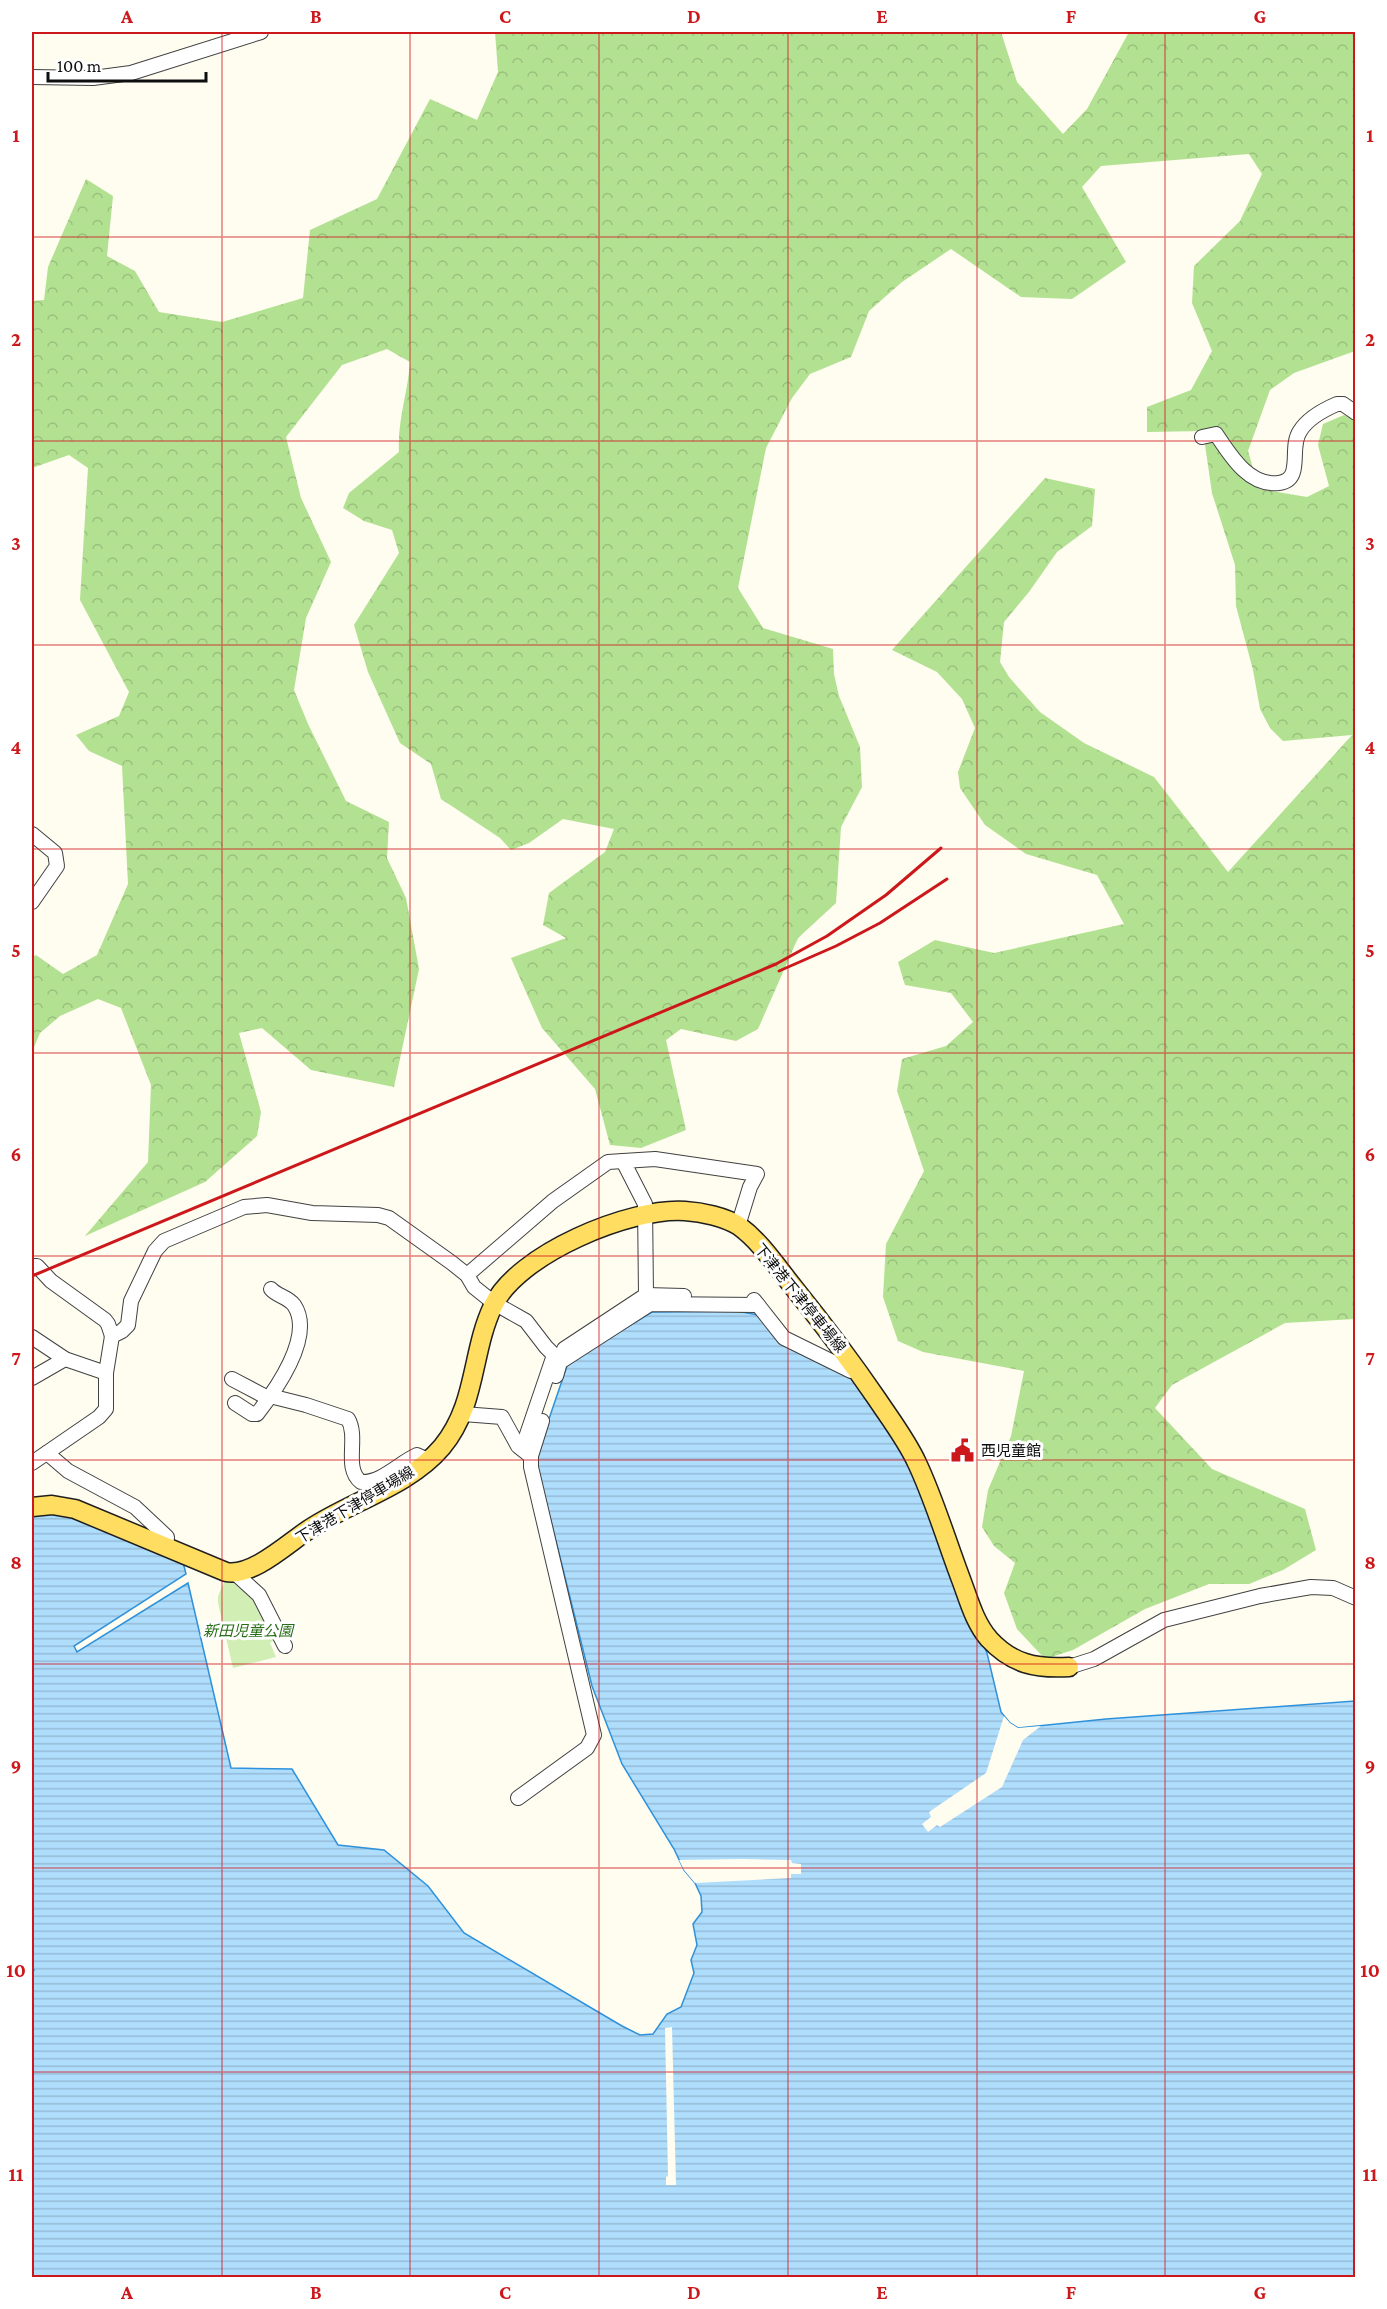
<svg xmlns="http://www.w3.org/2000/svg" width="1387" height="2309" font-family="'Crimson Pro','Noto Sans JP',serif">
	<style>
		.forest { fill: url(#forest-crowns) }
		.park { fill: #d1eeb5 }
		.water { fill: url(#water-rules); stroke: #2e91db; stroke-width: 1.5 }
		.pier { fill: #fffcf0 }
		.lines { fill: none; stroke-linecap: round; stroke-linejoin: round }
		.minor-casing { stroke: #414141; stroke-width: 16 }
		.major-casing { stroke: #1f1f1f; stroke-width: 21 }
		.minor { stroke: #fff; stroke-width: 14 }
		.major { stroke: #ffdd60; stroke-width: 18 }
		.rail { stroke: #cd181b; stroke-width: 3 }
		.grid { fill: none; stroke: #cd181b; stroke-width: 1.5; stroke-opacity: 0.55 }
		.labels { text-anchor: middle; stroke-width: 6; stroke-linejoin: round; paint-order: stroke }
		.street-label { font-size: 15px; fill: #0e0e0e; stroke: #fff }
		.poi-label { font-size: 15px; fill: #0e0e0e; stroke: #fff; text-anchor: start }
		.park-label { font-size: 15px; font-style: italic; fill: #276e17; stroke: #fff }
		.neatline { fill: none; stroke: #cd181b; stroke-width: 2 }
		.grid-label { font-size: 20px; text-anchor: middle; font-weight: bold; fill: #cd181b }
	</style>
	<defs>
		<pattern id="forest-crowns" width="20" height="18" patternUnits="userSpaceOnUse" patternTransform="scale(1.5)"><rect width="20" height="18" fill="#b3e192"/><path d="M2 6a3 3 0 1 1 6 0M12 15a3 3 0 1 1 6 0" fill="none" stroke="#99c07d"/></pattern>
		<pattern id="water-rules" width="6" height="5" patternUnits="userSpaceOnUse" patternTransform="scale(1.5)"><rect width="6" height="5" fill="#afddfc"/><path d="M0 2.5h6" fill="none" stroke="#95bcd7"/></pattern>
	</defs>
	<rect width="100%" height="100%" fill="#fffcf0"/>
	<path class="forest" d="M495,32h506l16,50 46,52 24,-25 42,-77h226v319l-61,22 -24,17 -22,61 11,38 48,8 22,-11 -11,-41 5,-21 21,-9 11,5 1,101 -3,2 3,3 -1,793 -70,4 -113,62 -17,23 57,61 93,40 11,41 -33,20 -34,14h-40l-64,25 -72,41 -28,9 -28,-30 -13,-36 11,-30 -21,-17 -12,-19 6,-37 23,-54 13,-65 -101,-19 -25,-11 -15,-44 3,-53 38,-73 -27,-80 5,-32 44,-13 27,-24 -22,-29 -46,-8 -7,-23 37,-22 59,13 130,-29 -27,-49 -71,-21 -41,-29 -25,-37 -2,-16 17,-44 -13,-29 -25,-27 -45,-22 153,-172 50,11 -3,37 -35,26 -28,40 -25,30 -4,40 9,15 31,35 44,31 70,34 74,95 124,-137 -69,6 -13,-13 -10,-19 -7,-39 -17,-64 -1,-41 -23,-72 -9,-62 -56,1v-25l44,-17 21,-39 -20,-48 2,-37 46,-45 22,-47 -13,-20 -148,12 -19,21 44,75 -54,37 -51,-2 -70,-48 -49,33 -33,29 -18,46 -41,17 -18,24 -26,50 -28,140 25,40 70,21 1,25 5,22 21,51 2,40 -21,40 -5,76 -38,35 -40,91 -22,12 -55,-12 -15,11 20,90 -45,18 -31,-3 -15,-56 -53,-61 -31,-70 55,-20 -23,-13 6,-32 56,-41 9,-23 -51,-10 -34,24 -18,7 -11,-12 -59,-39 -10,-35 -31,-21 -32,-71 -14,-47 45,-72 -7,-23 -28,-9 -21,-13 6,-15 50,-41c-2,-30 9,-60 11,-90l-23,-13 -45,16 -56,72 15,61 30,64 -25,56 -12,72 14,34 38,77 43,21 -2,36 19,40 13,71 -25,118 -83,-17 -49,-42 -23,5 22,79 -4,24 -52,46 -120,54 63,-74 3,-77 -30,-77 -23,-9 -38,17 -20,17 -8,19v-95l4,-2 27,19 34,-19 31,-71 -6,-118 -33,-15 -13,-16 43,-19 10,-24 -49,-92 8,-132 -19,-13 -37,13v-167l12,-1 4,-33 38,-88 27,17 -6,60 28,15 24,41 63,10 81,-24 7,-68 67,-31 53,-100 47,21 21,-48z"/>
	<path class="park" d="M227,1576l30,21 20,41 -7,5 6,14 -43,11 -15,-65v-7z"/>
	<path class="water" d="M737,1311l21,4 24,30 72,34 50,71 46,120 37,83 14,59 9,11 8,5 88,-9 249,-18v576l-1323,1v-304l2,-4 -2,-2v-454l27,-2 124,50 3,12 -112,72 3,6 111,-69 43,185 61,1 46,76 46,5 44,36 36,47 158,93 18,9 13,-1 14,-20 14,-7 13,-34 -3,-13 6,-15 -4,-21 9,-12 -1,-16 -6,-13 -11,-13 -10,-21 -52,-85 -30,-78 -41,-165 -17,-58 34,-100 84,-51z"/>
	<g class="pier">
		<path d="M1004,1716l6,7 8,5 23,-2 -18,14 -21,47 -62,40 -3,-2 -9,7 -6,-8 9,-7 -2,-5 57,-39z"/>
		<path d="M744,1859l47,1 1,3 9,1v10h-10v4l-96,5 -11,-13 -5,-10z"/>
		<path d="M672,2027l4,158h-10v-8l2,-1 -3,-148z"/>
	</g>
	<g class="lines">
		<defs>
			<g id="minor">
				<path d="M32,77l61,1 38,-5 130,-41"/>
				<path d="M1202,437l14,-3c14,21 33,53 63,49 7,-1 12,-4 14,-11 4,-13 -1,-29 7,-41 8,-13 23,-21 37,-27h6l13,9"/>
				<path d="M32,834l23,19 2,13 -25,36"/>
				<path d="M32,1266h5l14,15 54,39 3,4 4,12"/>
				<path d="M467,1275l86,-74 55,-39 15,-1"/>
				<path d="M646,1295l-1,-91 -22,-43 32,-2 102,15 -7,13 -12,39"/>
				<path d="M754,1300l30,38 67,33 6,-2"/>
				<path d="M32,1337l33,22 41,14"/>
				<path d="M564,1349l82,-54 38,1"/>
				<path d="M556,1376l4,-14 90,-58 108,1"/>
				<path d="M32,1378l33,-19"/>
				<path d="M232,1379l36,19"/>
				<path d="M270,1396l36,9 42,14c11,19 -5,49 13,63 21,1 38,-19 56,-27l11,5"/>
				<path d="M235,1403l17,11h5c18,-23 58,-78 37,-109 -6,-8 -17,-9 -23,-16"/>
				<path d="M463,1414l39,3 16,29 10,8"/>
				<path d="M47,1453l21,18 67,36 32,30 -1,10"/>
				<path d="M32,1463l67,-46 7,-8v-36l6,-37 10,-5 6,-6 3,-24 24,-50 9,-10 80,-34 23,-2 45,8 66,2 11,3 63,45 15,12 7,12 20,16 32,18 20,26 8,8 -32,94"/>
				<path d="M235,1573l24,22 26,51"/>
				<path d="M1069,1667l25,-8 70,-39 96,-24 51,-9 22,1 23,10"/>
				<path d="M518,1798l69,-50 7,-13 -63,-268v-11l11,-35"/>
			</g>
			<path id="major" d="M32,1507l20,-2 23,4 151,63c26,5 61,-28 82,-42 43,-29 100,-43 134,-83 35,-42 29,-95 51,-141 24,-52 138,-99 192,-95 17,1 40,6 54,15 22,16 38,41 55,62 29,36 57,73 83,111 14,21 30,42 40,64 18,38 30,80 45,119 7,19 13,41 27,57 23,25 47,30 80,28"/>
		</defs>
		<use href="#minor" class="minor-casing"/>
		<use href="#major" class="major-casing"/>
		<use href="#minor" class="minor"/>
		<use href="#major" class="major"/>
		<g class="rail">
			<path d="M779,971l57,-25 44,-23 67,-44"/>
			<path d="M32,1276l744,-312 51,-28 59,-41 55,-47"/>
		</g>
	</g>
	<path class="grid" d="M222,32v2246M410,32v2246M599,32v2246M788,32v2246M977,32v2246M1165,32v2246M32,237h1324M32,441h1324M32,645h1324M32,849h1324M32,1053h1324M32,1256h1324M32,1460h1324M32,1664h1324M32,1868h1324M32,2072h1324"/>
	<defs>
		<symbol id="civic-bare" viewBox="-9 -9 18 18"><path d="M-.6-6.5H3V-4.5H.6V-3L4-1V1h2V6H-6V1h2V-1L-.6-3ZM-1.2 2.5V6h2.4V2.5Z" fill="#cd181b" stroke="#fff" stroke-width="2.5" paint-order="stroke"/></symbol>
	</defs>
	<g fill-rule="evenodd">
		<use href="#civic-bare" x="946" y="1434" width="33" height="33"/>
	</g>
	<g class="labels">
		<g class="street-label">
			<text transform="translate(800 1298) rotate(51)" y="5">下津港下津停車場線</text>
			<text transform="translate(355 1505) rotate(-31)" y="5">下津港下津停車場線</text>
		</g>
		<g class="poi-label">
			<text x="981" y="1456">西児童館</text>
		</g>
		<g class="park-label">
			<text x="248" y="1636">新田児童公園</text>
		</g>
	</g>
	<rect width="1387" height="2309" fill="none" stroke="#ffffff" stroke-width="66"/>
	<path d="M48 72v9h158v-9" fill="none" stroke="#0e0e0e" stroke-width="3"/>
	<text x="57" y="72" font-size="18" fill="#0e0e0e" stroke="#ffffff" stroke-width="4.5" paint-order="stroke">100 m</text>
	<rect x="33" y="33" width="1321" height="2243" class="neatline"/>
	<g class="grid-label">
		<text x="127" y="23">A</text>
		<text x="316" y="23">B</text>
		<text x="505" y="23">C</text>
		<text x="694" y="23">D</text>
		<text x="882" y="23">E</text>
		<text x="1071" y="23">F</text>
		<text x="1260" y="23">G</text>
		<text x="16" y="142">1</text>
		<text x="1370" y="142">1</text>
		<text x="16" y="346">2</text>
		<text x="1370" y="346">2</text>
		<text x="16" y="550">3</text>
		<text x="1370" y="550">3</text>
		<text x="16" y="754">4</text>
		<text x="1370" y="754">4</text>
		<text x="16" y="957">5</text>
		<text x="1370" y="957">5</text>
		<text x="16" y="1161">6</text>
		<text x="1370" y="1161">6</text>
		<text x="16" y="1365">7</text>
		<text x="1370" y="1365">7</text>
		<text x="16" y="1569">8</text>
		<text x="1370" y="1569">8</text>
		<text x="16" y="1773">9</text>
		<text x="1370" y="1773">9</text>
		<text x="16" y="1977">10</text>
		<text x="1370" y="1977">10</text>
		<text x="16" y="2181">11</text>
		<text x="1370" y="2181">11</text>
		<text x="127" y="2299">A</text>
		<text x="316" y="2299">B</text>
		<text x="505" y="2299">C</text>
		<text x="694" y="2299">D</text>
		<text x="882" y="2299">E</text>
		<text x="1071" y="2299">F</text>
		<text x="1260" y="2299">G</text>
	</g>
</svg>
